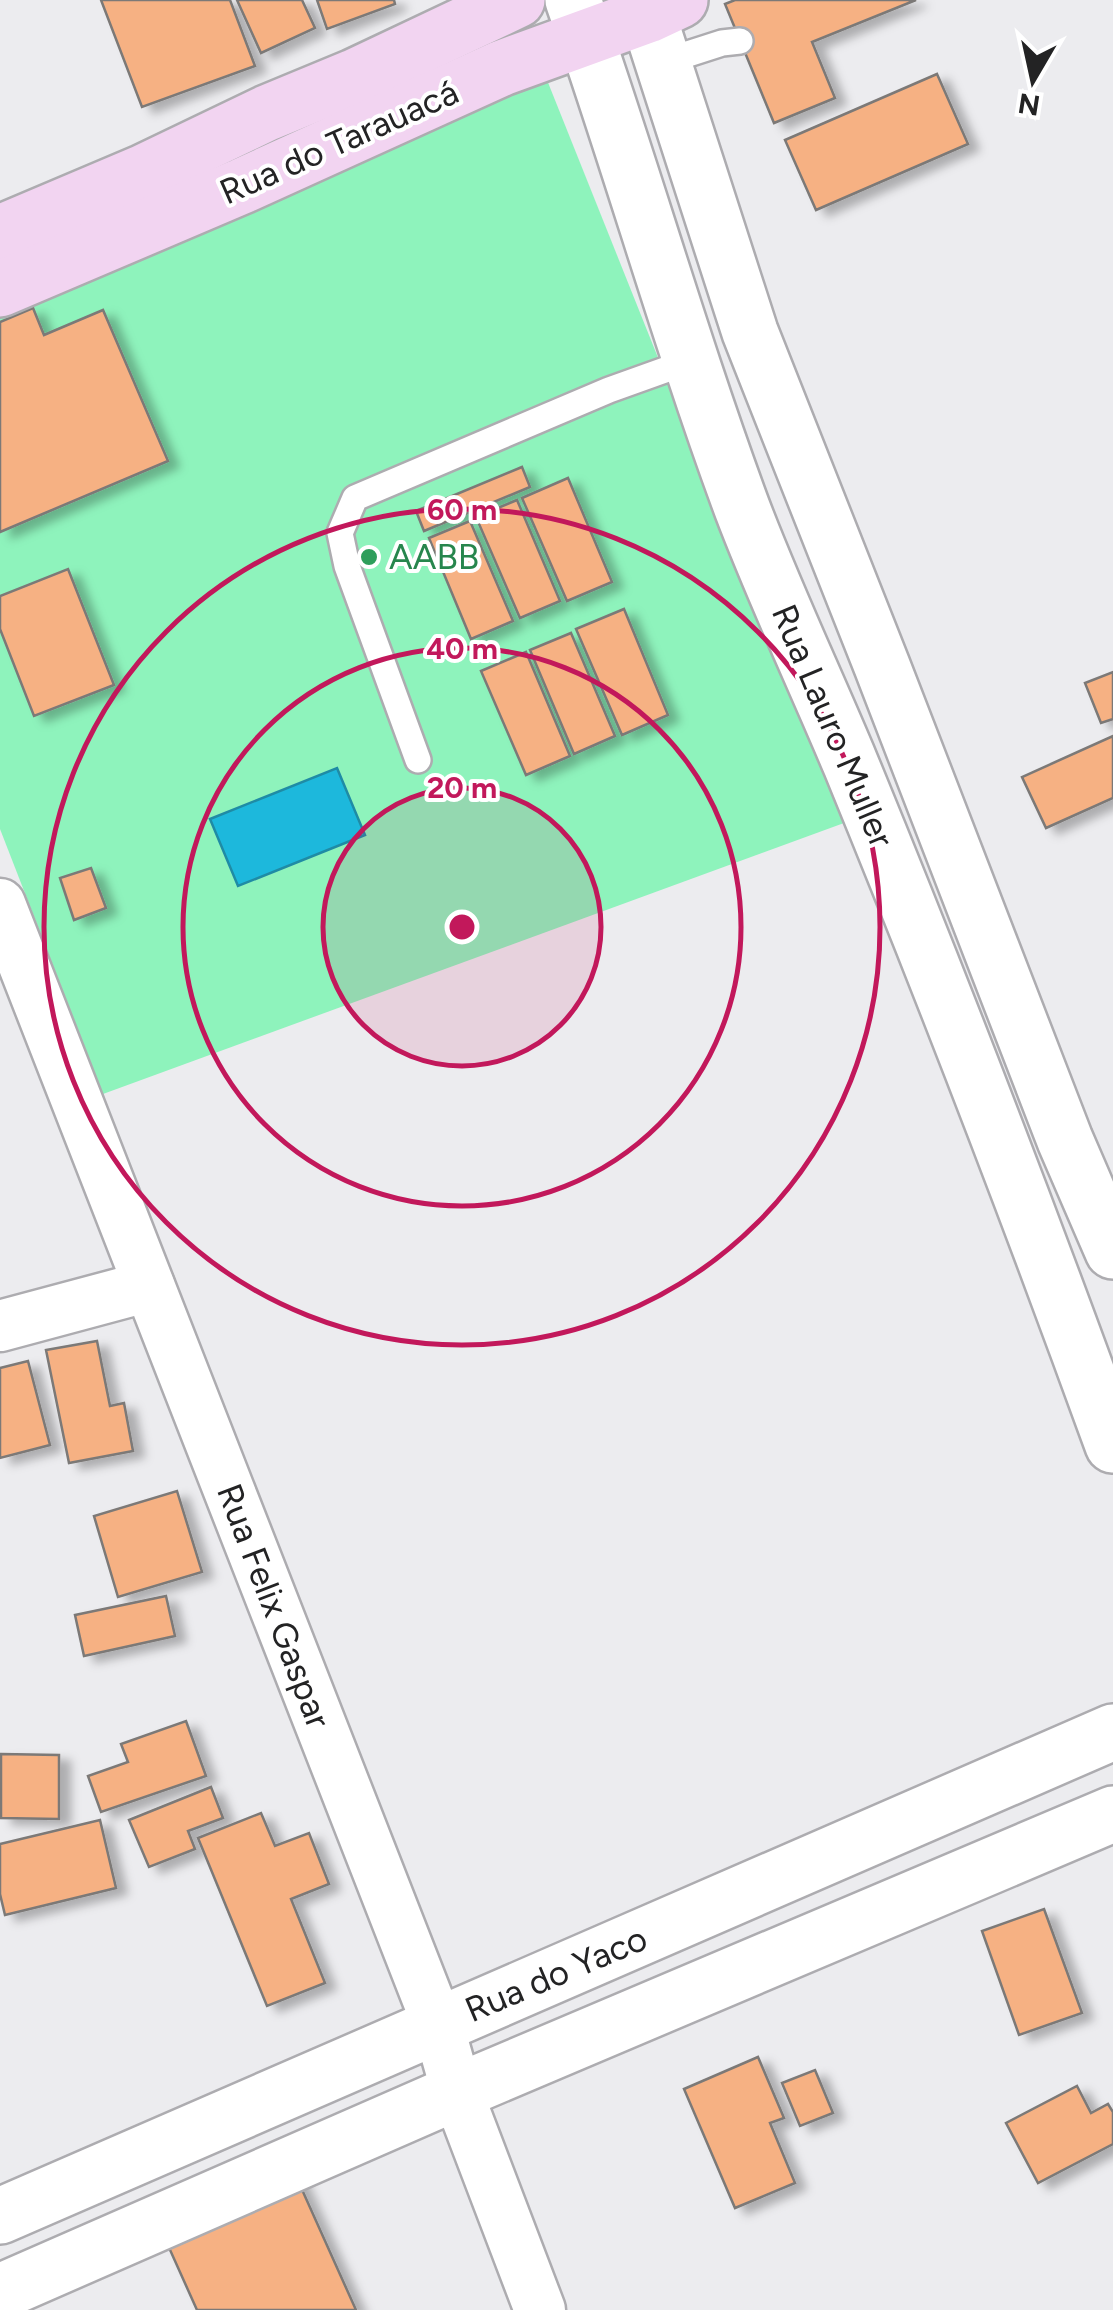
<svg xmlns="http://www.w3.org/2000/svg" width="1113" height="2310" font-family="Figtree,sans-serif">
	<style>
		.green { fill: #8ef3bc }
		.water { fill: #1db8dc; stroke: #1f8ba5; stroke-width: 2.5 }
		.building { fill: #f6b183; stroke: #7c7977; stroke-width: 2.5; filter: url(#shadow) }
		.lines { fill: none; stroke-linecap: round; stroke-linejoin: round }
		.service-casing { stroke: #adacb0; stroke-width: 30 }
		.minor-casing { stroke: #adacb0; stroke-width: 55 }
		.tertiary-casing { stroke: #adacb0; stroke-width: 60 }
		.secondary-casing { stroke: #adacb0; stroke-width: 60 }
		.service { stroke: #fff; stroke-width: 25 }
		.minor { stroke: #fff; stroke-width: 50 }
		.tertiary { stroke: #fff; stroke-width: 55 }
		.secondary { stroke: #f2d4f1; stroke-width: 55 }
		.ring { fill: none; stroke: #c2185b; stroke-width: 5 }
		.leisure-dot { fill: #2e9e5b; stroke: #fff; stroke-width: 4 }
		.labels { text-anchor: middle; stroke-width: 8; stroke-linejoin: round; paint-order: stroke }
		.street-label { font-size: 35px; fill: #232324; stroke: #fff }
		.leisure-label { font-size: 35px; fill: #27864d; stroke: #fff; text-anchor: start }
		.centre { fill: #c2185b; stroke: #fff; stroke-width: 5 }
		.ring-label { font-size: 30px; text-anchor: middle; font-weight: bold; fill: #c2185b; stroke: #fff; stroke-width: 8; stroke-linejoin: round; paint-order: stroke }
	</style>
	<defs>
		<filter id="shadow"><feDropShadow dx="11" dy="6" stdDeviation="5" flood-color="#0004"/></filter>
	</defs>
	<rect width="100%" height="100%" fill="#ececef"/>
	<path class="green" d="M541,65l303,758 -741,271 -103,-265v-538z"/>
	<path class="water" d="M337,768l28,67 -127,51 -28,-67z"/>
	<g class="building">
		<path d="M101,0h129l25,66 -113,41z"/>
		<path d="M237,0h65l13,28 -54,25z"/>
		<path d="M317,0h77l1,4 -68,25z"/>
		<path d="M735,0h181l-104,42 23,56 -61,25 -49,-119z"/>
		<path d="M937,74l31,70 -152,66 -31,-70z"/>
		<path d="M33,308l11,27 59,-25 65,151 -168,71v-210z"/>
		<path d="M522,467l8,20 -106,44 -8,-20z"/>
		<path d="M568,478l44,104 -45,19 -45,-103z"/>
		<path d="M517,500l43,101 -40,17 -44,-101z"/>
		<path d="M470,521l43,100 -42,18 -42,-101z"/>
		<path d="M68,569l46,116 -80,31 -34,-87v-33z"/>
		<path d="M624,609l44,106 -46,20 -46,-106z"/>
		<path d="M571,633l44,103 -41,18 -44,-104z"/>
		<path d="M526,652l44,104 -44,19 -45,-104z"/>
		<path d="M1113,672v47l-12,4 -16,-40z"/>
		<path d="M1113,736v62l-67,30 -24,-51z"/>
		<path d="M91,868l15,40 -32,12 -14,-42z"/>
		<path d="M97,1341l13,65 14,-3 9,48 -64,12 -23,-113z"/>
		<path d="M28,1361l22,84 -50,13v-90z"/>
		<path d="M177,1491l25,81 -84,25 -24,-81z"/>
		<path d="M166,1596l9,40 -91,20 -9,-41z"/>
		<path d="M186,1721l20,55 -105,36 -13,-36 40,-14 -7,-18z"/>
		<path d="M1,1754l58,1v64l-58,-1z"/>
		<path d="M211,1787l12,31 -35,13 7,18 -46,18 -20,-47z"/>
		<path d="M261,1813l14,33 34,-13 20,51 -38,15 34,84 -58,23 -69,-168z"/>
		<path d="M100,1820l16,68 -111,27 -5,-21v-50z"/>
		<path d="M1044,1909l38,104 -63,22 -37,-104z"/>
		<path d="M758,2057l26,61 -14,5 25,60 -60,25 -51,-119z"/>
		<path d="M815,2070l18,43 -33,13 -18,-43z"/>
		<path d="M1077,2086l14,27 17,-9 5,8v32l-75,39 -32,-60z"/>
		<path d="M295,2174l61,136h-159l-35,-78z"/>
	</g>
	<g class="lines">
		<defs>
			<g id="service">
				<path d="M663,62l59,-19 18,-2"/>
				<path d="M418,760l-71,-194 -7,-33 15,-35 254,-108 81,-29"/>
			</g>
			<g id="minor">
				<path d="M0,904l438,1121 19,67 83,218"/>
				<path d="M0,1326l149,-40"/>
			</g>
			<g id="tertiary">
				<path d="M573,0c59,168 107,340 169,508 33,87 73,171 109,257 92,224 179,451 262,680"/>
				<path d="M643,0l107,332 132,334 183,474 48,111"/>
				<path d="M0,2216l1113,-484"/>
				<path d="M0,2292l457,-200 656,-278"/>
			</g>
			<g id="secondary">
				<path d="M0,233l144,-61 123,-59 87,-36 163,-77"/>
				<path d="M0,289l242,-103 260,-118 146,-53 32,-15"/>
			</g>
		</defs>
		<use href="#service" class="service-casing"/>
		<use href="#minor" class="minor-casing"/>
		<use href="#tertiary" class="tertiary-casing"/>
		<use href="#secondary" class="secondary-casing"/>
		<use href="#service" class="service"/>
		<use href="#minor" class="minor"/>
		<use href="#tertiary" class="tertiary"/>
		<use href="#secondary" class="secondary"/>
	</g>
	<circle cx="462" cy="927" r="139" fill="#c2185b" fill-opacity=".12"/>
	<g class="ring">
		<circle cx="462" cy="927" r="139"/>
		<circle cx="462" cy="927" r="279"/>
		<circle cx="462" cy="927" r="418"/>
	</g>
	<circle class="leisure-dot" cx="369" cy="557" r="10"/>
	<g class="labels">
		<g class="street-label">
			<text transform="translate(339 142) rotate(-24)" y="12">Rua do Tarauacá</text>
			<text transform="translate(833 726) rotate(67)" y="12">Rua Lauro Muller</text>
			<text transform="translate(274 1606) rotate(69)" y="12">Rua Felix Gaspar</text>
			<text transform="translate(556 1974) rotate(-23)" y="12">Rua do Yaco</text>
		</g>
		<g class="leisure-label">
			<text x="389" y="569">AABB</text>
		</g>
	</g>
	<circle cx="462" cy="927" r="15" class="centre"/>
	<g class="ring-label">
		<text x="462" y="520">60 m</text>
		<text x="462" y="659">40 m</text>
		<text x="462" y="798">20 m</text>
	</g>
	<g transform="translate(1033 80) rotate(189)" stroke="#ffffff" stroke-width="8" paint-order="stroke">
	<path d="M0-8L18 38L0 25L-18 38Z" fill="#232324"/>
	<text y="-15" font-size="28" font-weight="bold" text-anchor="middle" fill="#232324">N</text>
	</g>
</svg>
